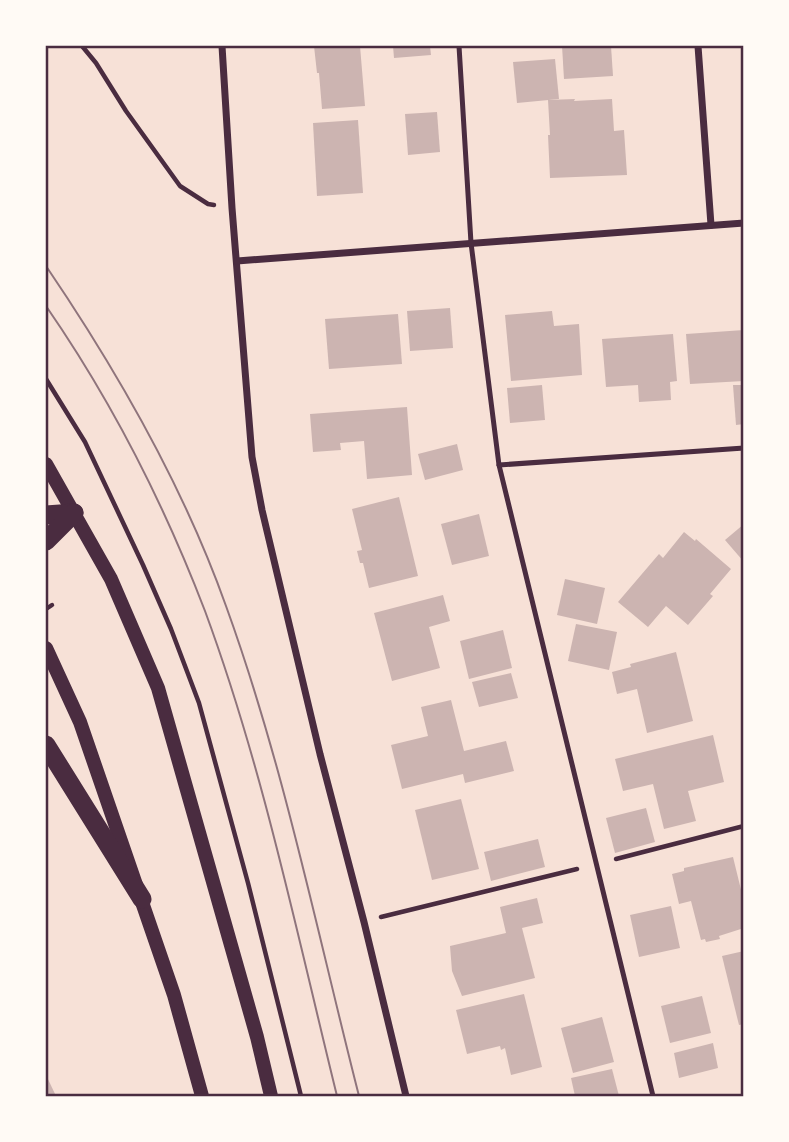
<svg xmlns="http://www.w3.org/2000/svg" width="789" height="1142" font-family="'Open Sans',sans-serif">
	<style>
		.building { fill: #ccb4b1 }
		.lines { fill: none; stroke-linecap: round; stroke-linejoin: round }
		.path { stroke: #4a2c40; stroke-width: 4.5 }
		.service { stroke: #4a2c40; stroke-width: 5 }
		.minor { stroke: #4a2c40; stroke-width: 7 }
		.secondary { stroke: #4a2c40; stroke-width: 14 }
		.trunk { stroke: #4a2c40; stroke-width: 19 }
		.tram { stroke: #8f747c; stroke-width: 2 }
		.neatline { fill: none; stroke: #4a2c40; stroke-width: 2.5 }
	</style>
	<rect width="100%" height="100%" fill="#f7e1d7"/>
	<g class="building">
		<path d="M314,46h46l5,60 -43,3 -3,-36h-2z"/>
		<path d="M393,46h37l1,9 -37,3z"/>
		<path d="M562,46h49l2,30 -49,3z"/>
		<path d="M555,59l4,40 -42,4 -4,-41z"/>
		<path d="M575,99l-1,2 38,-2 2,32 10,-1 3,45 -77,3 -2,-43h2l-2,-35z"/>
		<path d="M437,112l3,40 -32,3 -3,-41z"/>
		<path d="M358,120l5,73 -46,3 -4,-73z"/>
		<path d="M450,308l3,40 -43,3 -3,-40z"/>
		<path d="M552,311l2,15 25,-2 3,51 -71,6 -6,-66z"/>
		<path d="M398,314l4,50 -73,5 -4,-50z"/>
		<path d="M744,330v51l-54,3 -4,-50z"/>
		<path d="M673,334l4,47 -7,1 1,18 -32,2 -1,-17 -32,2 -4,-48z"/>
		<path d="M542,385l3,35 -35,3 -3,-35z"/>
		<path d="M733,385h11v39l-8,1z"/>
		<path d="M407,407l5,68 -45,4 -3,-38 -24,2 1,7 -28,2 -3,-38z"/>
		<path d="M457,444l6,26 -38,10 -7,-26z"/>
		<path d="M399,497l19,79 -49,12 -6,-25h-3l-3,-12 5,-1 -10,-41z"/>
		<path d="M479,514l10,42 -37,9 -11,-41z"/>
		<path d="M744,524v38l-19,-22z"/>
		<path d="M684,532l11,9 1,-2 35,30 -21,25 3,2 -25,29 -22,-19 -18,21 -30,-25 41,-48 4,4z"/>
		<path d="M565,579l40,9 -8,36 -40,-9z"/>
		<path d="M443,595l7,26 -21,6 11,41 -48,13 -18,-68z"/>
		<path d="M576,624l41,8 -8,38 -41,-9z"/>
		<path d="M503,630l9,38 -43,11 -9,-38z"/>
		<path d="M676,652l17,69 -46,12 -10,-44 -20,5 -5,-22 19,-5 -1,-3z"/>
		<path d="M511,673l7,25 -39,9 -7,-25z"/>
		<path d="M451,700l13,51 42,-10 8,30 -49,12 -2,-9 -61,15 -11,-44 37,-9 -7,-29z"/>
		<path d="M713,735l11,47 -36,9 8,30 -32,8 -11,-45 -30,7 -8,-32z"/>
		<path d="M461,799l18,70 -47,11 -17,-70z"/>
		<path d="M646,808l9,34 -40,11 -9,-35z"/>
		<path d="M538,839l7,28 -54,14 -7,-29z"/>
		<path d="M733,857l11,45v26l-25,8 1,3 -14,3 -1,-3 -4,1 -10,-39 -12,3 -7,-30 12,-3v-3z"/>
		<path d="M537,898l6,25 -21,5 13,50 -73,18 -10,-25 -2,-25 56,-13 -6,-26z"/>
		<path d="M671,906l9,42 -41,9 -9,-42z"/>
		<path d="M744,951v73l-5,1 -17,-69z"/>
		<path d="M524,994l18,73 -31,8 -6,-27 -4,2 -1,-4 -33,8 -11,-44z"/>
		<path d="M702,996l9,37 -41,10 -9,-37z"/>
		<path d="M602,1017l12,45 -41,11 -12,-45z"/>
		<path d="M713,1043l5,25 -39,10 -5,-25z"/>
		<path d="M612,1069l7,27h-44l-4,-18z"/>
		<path d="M46,1075l10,21h-10z"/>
	</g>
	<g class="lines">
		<g class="path">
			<path d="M82,46l14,17 30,48 54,75 28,18 6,1"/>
			<path d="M46,379l39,63 58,123 28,64 28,74 49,180 53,213"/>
			<path d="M46,609l6,-4"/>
			<path d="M616,859l128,-33"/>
			<path d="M381,917l196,-48"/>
		</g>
		<g class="service">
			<path d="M459,46l12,197 28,222 154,631"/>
			<path d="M499,465l245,-17"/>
		</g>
		<g class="minor">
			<path d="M222,46l10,162 20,249 10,53 58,244 44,168 42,174"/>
			<path d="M698,46l13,179"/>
			<path d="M237,261l507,-38"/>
		</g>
		<g class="secondary">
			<path d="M46,464l65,115 47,109 99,349 14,59"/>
			<path d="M46,648l34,74 94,273 28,101"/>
		</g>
		<g class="trunk">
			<path d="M46,515l28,-2"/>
			<path d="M46,541l28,-28"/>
			<path d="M46,745l96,154"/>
		</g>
		<g class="tram">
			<path d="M46,266c72,106 137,219 180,340 58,160 91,326 133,490"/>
			<path d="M46,306c65,94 118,198 159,305 58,157 92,323 132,485"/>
		</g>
	</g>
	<rect width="789" height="1142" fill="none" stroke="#fffaf5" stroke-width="94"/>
	<rect x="47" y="47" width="695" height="1048" class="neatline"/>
</svg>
